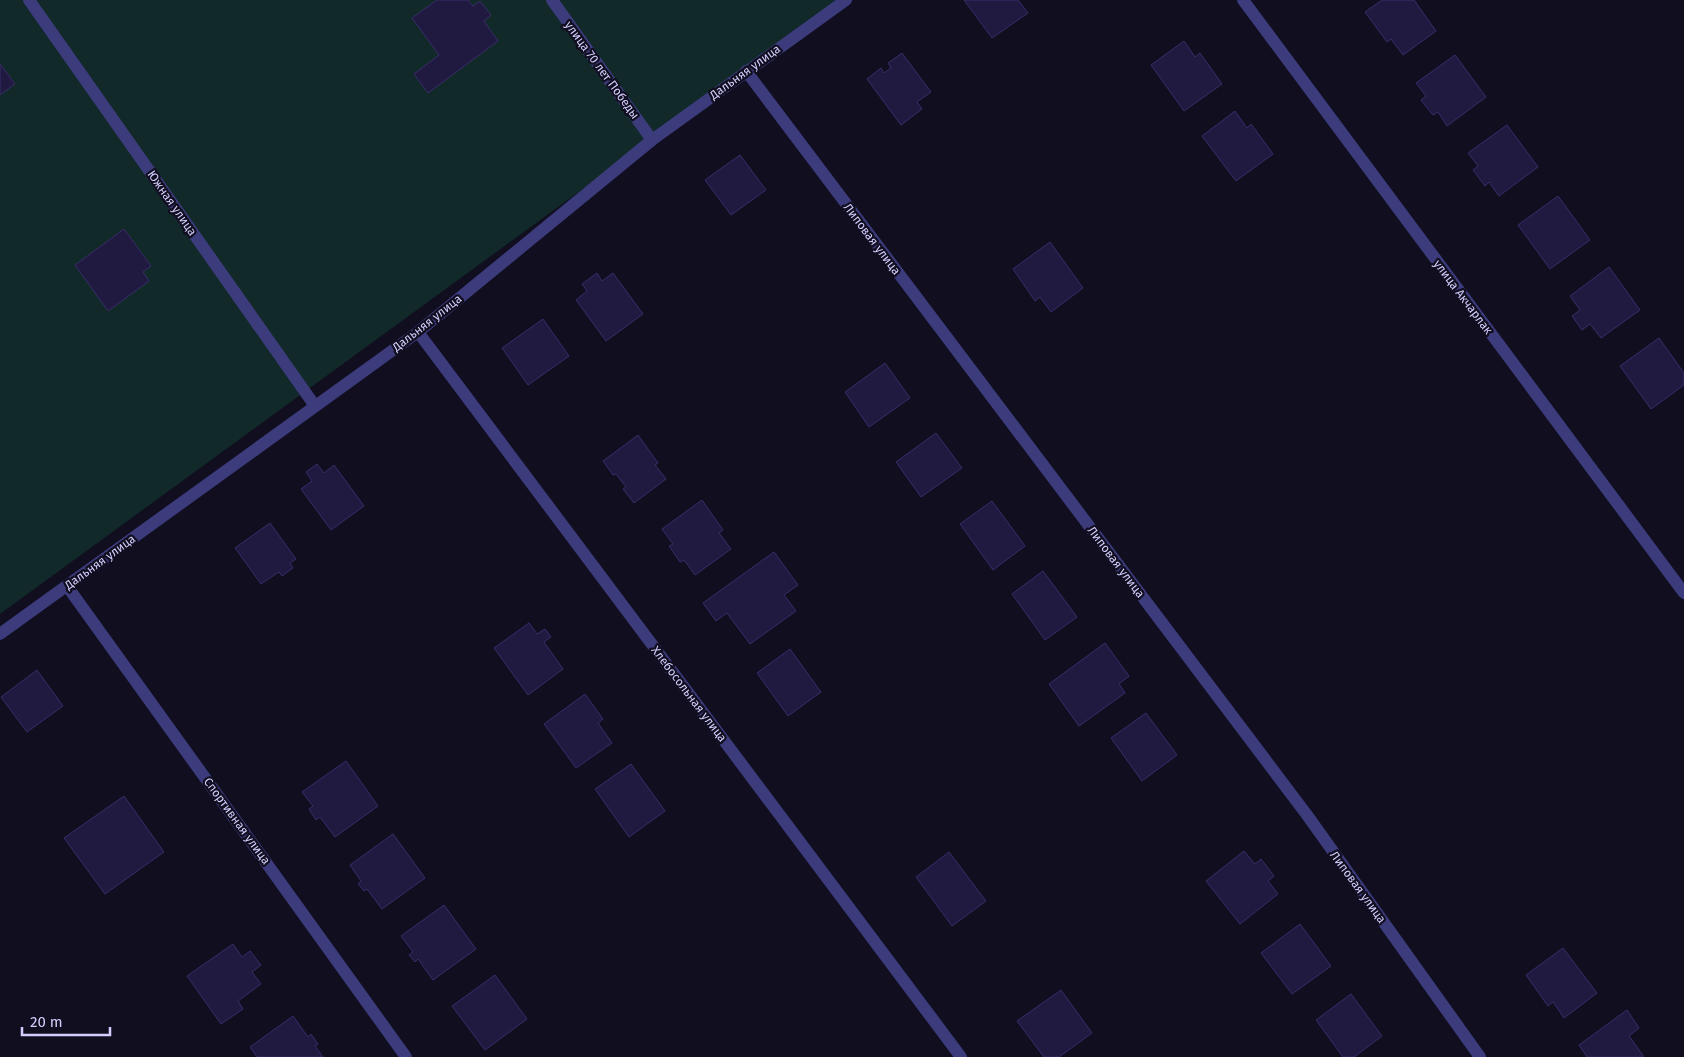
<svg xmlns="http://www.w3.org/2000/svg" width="1684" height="1057" font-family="'Fira Sans',sans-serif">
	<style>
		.green { fill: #112928 }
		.building { fill: #211a40; stroke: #382d6a }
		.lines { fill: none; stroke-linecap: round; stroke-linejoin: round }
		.minor { stroke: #3c3b7c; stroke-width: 12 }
		.labels { text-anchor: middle; stroke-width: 4.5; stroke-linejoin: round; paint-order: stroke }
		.street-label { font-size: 12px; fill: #d3cefd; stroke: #100e1f }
	</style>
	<rect width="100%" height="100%" fill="#100e1f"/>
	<path class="green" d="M0,0h842l-842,614z"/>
	<g class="building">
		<path d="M437,0h31l5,6 7,-5 11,14 -7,6 14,20 -70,52 -14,-19 25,-19 -27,-37z"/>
		<path d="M964,0h54l10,13 -36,25z"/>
		<path d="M1382,0h32l22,31 -33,24 -12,-16 -4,3 -22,-30z"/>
		<path d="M1184,41l11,16 5,-4 22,31 -38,27 -33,-46z"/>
		<path d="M902,53l29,39 -14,10 5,7 -21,16 -34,-46 14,-11 3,5 7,-5 -3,-5z"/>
		<path d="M1455,55l31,42 -39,29 -9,-14 -5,3 -12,-15 5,-4 -10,-13z"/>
		<path d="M0,64l15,20 -15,11z"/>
		<path d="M1235,111l12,17 4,-4 22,30 -37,27 -34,-45z"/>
		<path d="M1507,125l31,42 -39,29 -10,-14 -4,4 -12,-16 5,-4 -10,-13z"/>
		<path d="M740,155l26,35 -35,25 -26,-35z"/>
		<path d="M1558,196l32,44 -40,29 -32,-44z"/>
		<path d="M124,229l27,37 -8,6 6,9 -41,30 -33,-46z"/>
		<path d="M1050,242l33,46 -32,24 -11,-15 -5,4 -22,-32z"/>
		<path d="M1609,267l31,43 -39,28 -11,-14 -8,6 -10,-14 8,-6 -10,-14z"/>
		<path d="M597,273l5,8 11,-8 30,41 -37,27 -30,-41 11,-9 -5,-7z"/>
		<path d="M543,319l26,37 -41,29 -26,-37z"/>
		<path d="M1659,338l25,35v12l-33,24 -31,-43z"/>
		<path d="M885,363l25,35 -41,29 -24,-35z"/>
		<path d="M936,433l26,35 -41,29 -25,-35z"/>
		<path d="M638,435l20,28 -3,2 11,14 -32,24 -11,-14 3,-2 -10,-13 -3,1 -10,-14z"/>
		<path d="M317,464l7,9 10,-8 30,41 -33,24 -30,-41 11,-8 -6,-9z"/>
		<path d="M702,500l21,30 -4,3 12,16 -36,26 -11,-15 -4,2 -11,-16 4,-2 -11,-15z"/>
		<path d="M992,501l33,45 -32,24 -33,-46z"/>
		<path d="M270,523l26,36 -6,4 3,5 -11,8 -3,-4 -18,12 -26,-36z"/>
		<path d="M774,552l24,33 -14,10 12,16 -46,33 -23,-31 -11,8 -13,-18z"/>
		<path d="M1043,571l34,46 -32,23 -33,-46z"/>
		<path d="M529,623l8,11 8,-5 6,8 -7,5 19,27 -35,26 -34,-47z"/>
		<path d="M1105,643l24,33 -10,8 6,9 -46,33 -30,-42z"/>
		<path d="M790,649l31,43 -33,24 -31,-43z"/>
		<path d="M37,670l26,36 -36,26 -26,-35z"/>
		<path d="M585,694l18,25 -5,4 14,20 -36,25 -32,-44z"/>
		<path d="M1146,713l31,42 -35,26 -31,-43z"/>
		<path d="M346,761l32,45 -43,31 -15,-20 -4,3 -7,-11 4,-3 -11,-14z"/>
		<path d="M631,764l34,47 -36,26 -34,-48z"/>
		<path d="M124,796l40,56 -59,42 -41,-56z"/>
		<path d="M393,834l32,44 -43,31 -15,-20 -3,2 -6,-7 3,-3 -11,-16z"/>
		<path d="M1244,851l11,13 6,-5 13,17 -6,5 10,13 -38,30 -34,-43z"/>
		<path d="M949,852l37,49 -34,25 -36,-49z"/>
		<path d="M444,905l32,44 -43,31 -15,-21 -3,3 -6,-7 4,-3 -12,-16z"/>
		<path d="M1300,924l31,42 -39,28 -31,-41z"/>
		<path d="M233,944l9,13 8,-6 11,14 -9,7 9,12 -23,17 5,8 -22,15 -34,-48z"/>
		<path d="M1563,948l34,45 -33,25 -11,-16 -5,4 -22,-31z"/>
		<path d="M495,975l32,44 -42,31 -33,-44z"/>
		<path d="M1061,990l31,43 -33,24h-15l-27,-36z"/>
		<path d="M1351,994l31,42 -28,21h-11l-27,-37z"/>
		<path d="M1627,1010l12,18 -10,8 15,21h-57l-8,-12z"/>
		<path d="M293,1016l15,21 3,-3 7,10 -3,2 8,11h-66l-7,-10z"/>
	</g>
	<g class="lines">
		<g class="minor">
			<path d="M29,0l286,406"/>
			<path d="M552,0l100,140"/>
			<path d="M1243,0l441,593"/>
			<path d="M746,71l561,744 173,242"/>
			<path d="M418,332l543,725"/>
			<path d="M67,586l339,471"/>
			<path d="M0,634l418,-302 234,-192 194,-140"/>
		</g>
	</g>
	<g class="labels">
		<g class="street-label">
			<text transform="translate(602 70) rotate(54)" y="4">улица 70 лет Победы</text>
			<text transform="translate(745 72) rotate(-36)" y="4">Дальняя улица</text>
			<text transform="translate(172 203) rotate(55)" y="4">Южная улица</text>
			<text transform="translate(872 239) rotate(53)" y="4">Липовая улица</text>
			<text transform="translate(1463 297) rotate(53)" y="4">улица Акчарлак</text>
			<text transform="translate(427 323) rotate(-38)" y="4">Дальняя улица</text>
			<text transform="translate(100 562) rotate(-36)" y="4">Дальняя улица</text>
			<text transform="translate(1116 562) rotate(53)" y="4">Липовая улица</text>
			<text transform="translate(689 694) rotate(53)" y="4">Хлебосольная улица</text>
			<text transform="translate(237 821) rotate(54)" y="4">Спортивная улица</text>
			<text transform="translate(1358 887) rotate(54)" y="4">Липовая улица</text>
		</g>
	</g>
	<path d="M22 1027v8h88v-8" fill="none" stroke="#d3cefd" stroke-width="2.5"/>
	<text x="30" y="1027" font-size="15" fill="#d3cefd" stroke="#100e1f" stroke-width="4" paint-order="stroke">20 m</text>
</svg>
